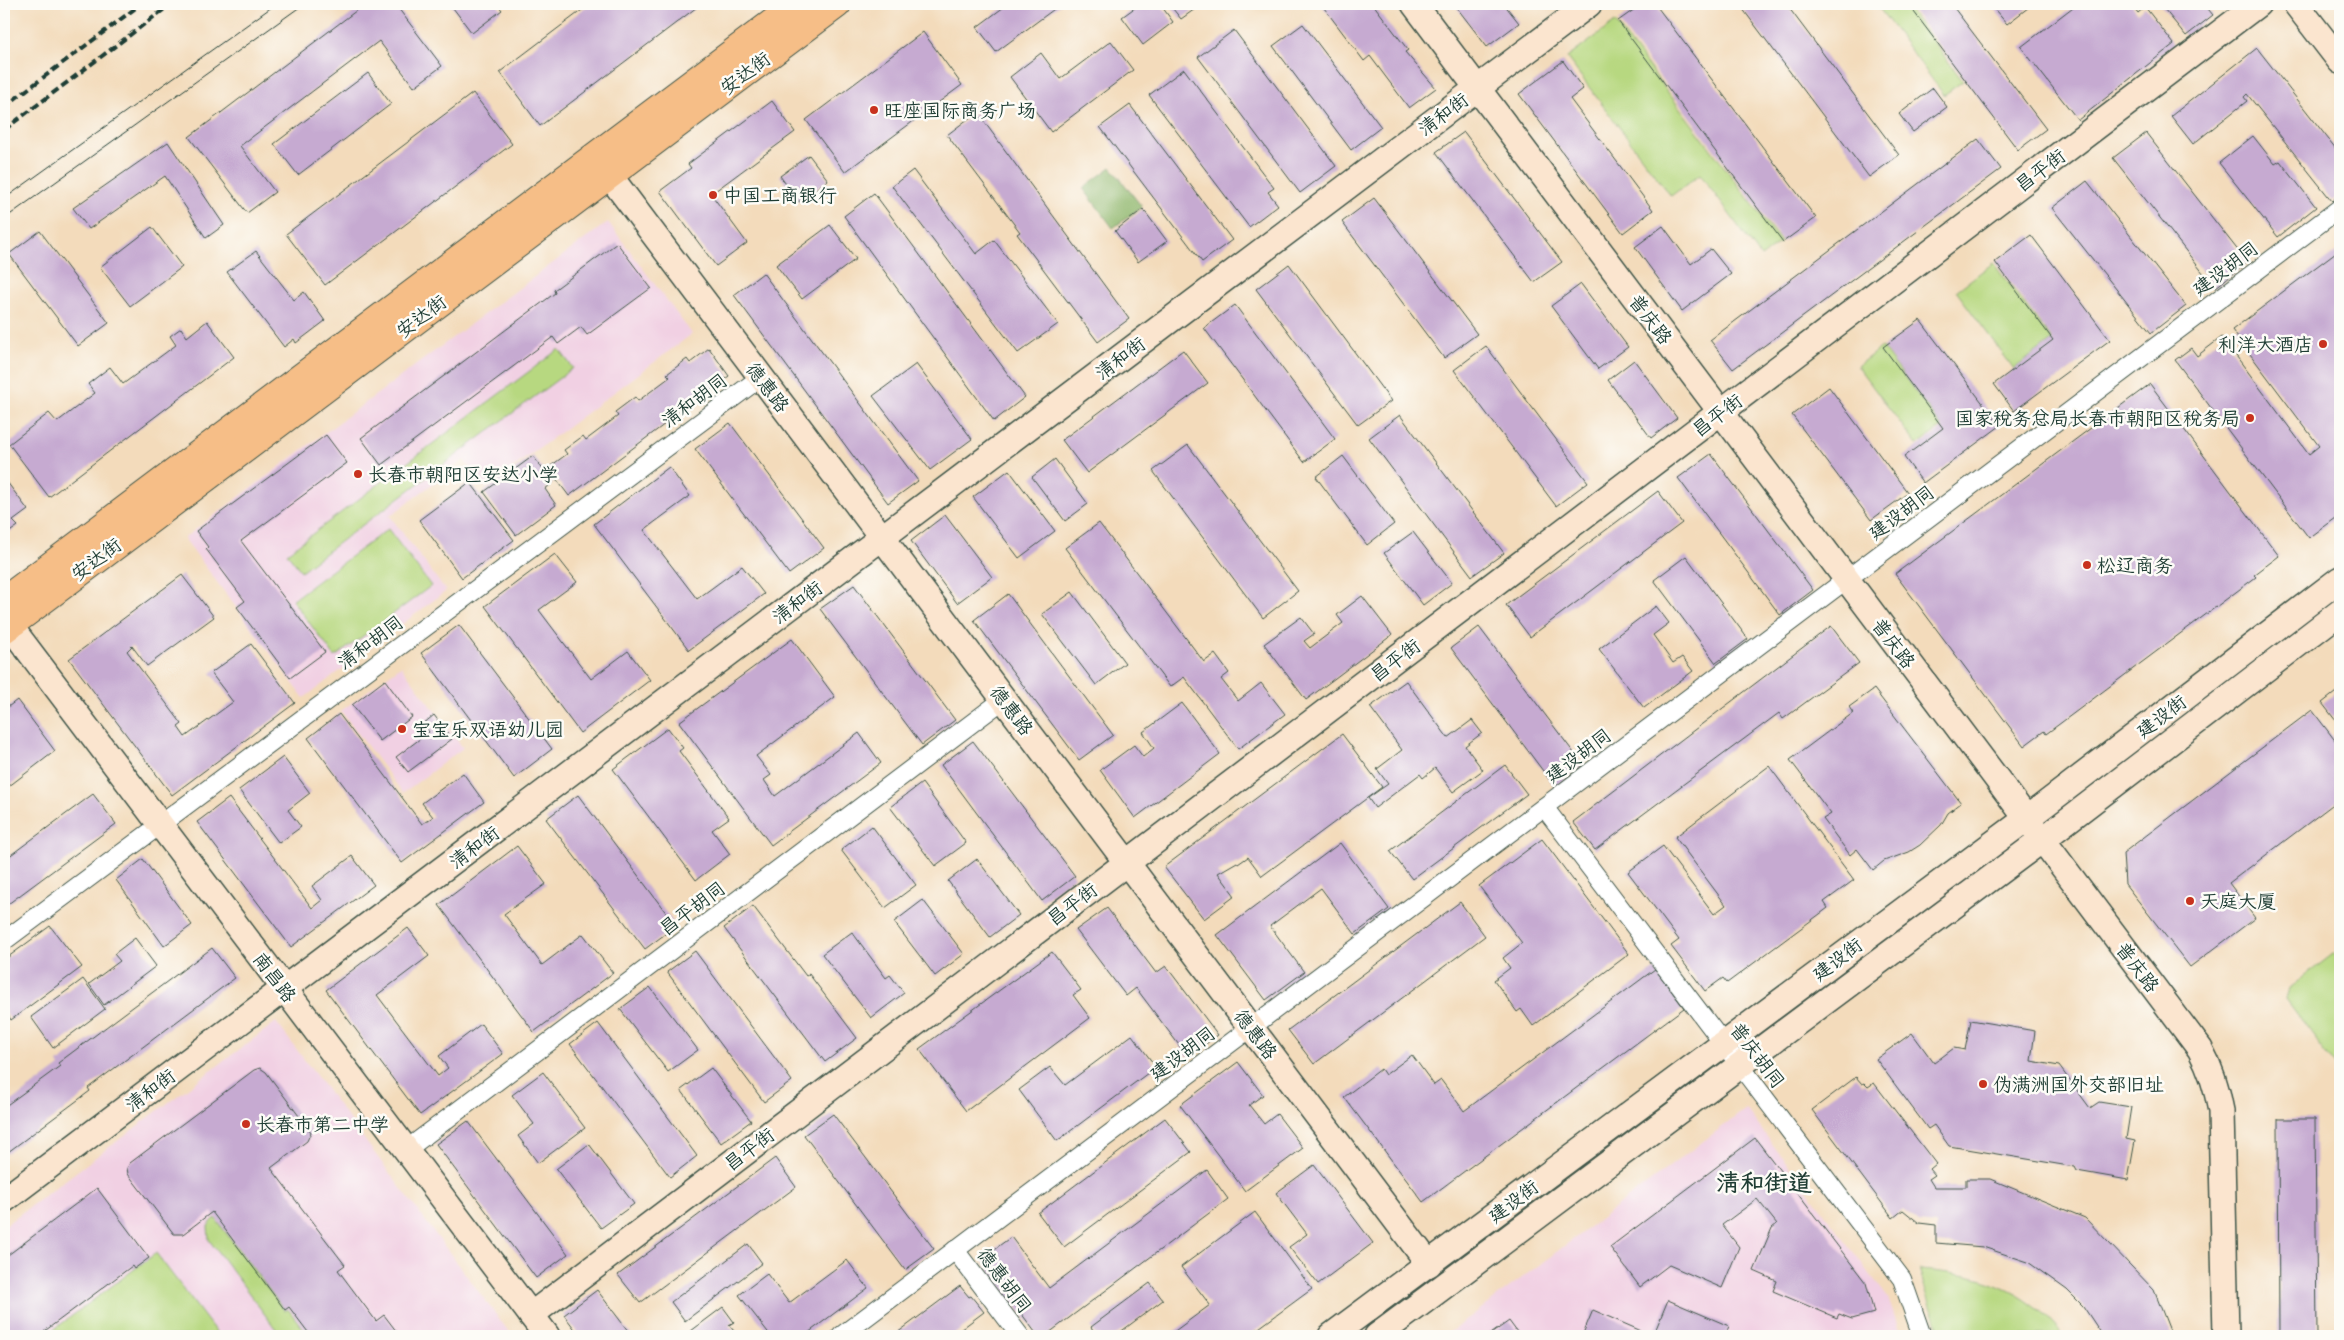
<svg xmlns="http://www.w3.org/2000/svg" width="2344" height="1340" font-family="'Architects Daughter','LXGW WenKai TC',sans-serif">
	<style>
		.built { fill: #f1d0e3 }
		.green { fill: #b7d880; stroke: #6b8a5a }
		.forest { fill: #91b86e; stroke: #587a51 }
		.building { fill: #c6aad1 }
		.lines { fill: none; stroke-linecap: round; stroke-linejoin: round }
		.street-casing { stroke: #3f5548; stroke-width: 20 }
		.secondary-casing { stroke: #3f5548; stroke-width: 28 }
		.primary-casing { stroke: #3f5548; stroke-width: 30 }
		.street { stroke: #fff; stroke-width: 18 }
		.secondary { stroke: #fbe5cf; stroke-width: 25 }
		.primary { stroke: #f6be87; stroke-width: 28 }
		.tram { stroke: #1f3d34; stroke-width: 1 }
		.rail { stroke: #1f3d34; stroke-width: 4; stroke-dasharray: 8 4; stroke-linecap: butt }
		.poi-dot { fill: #c8321e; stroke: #fdfcf7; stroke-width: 2 }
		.labels { text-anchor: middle; stroke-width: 5; stroke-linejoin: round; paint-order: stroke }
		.street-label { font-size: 19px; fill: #1f3d34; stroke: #fdfcf7 }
		.poi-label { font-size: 19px; fill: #1f3d34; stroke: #fdfcf7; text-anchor: start }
		.district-label { font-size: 24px; font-weight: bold; fill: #1f3d34; stroke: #fdfcf7 }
	</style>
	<rect width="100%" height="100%" fill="#fdfcf7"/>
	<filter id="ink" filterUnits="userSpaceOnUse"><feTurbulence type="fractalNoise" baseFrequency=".02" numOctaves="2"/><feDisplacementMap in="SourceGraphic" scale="10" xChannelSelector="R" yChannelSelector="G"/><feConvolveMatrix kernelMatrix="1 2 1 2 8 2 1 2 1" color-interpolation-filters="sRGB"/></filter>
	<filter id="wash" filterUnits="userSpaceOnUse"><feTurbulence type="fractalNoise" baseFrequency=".0096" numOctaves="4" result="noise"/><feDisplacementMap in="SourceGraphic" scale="20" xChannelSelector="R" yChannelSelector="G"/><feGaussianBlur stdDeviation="1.12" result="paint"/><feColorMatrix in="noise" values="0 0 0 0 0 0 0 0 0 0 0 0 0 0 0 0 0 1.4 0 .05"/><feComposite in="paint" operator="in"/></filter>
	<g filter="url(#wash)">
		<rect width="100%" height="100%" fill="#f3dbbb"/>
		<g class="built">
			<path d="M608,222l84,112 -206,154 -22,-28 -74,56 56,75 -142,107 -120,-160z"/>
			<path d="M401,666l62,82 -60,45 -62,-82z"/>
			<path d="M276,1022l236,314h-508v-110z"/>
			<path d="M1746,1109l142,189 13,38h-456z"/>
		</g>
		<g class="green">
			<path d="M1876,4h29l58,77 -19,14z"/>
			<path d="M1615,22l166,220 -20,15 -61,-83 -29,22 -104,-138z"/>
			<path d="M1993,263l59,77 -38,29 -58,-78z"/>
			<path d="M1882,347l60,80 -25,18 -60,-79z"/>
			<path d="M559,349l14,19 -272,203 -14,-18z"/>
			<path d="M388,529l43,57 -96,71 -43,-57z"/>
			<path d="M2340,953v119l-54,-72 3,-12 44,-34z"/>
			<path d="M215,1218l70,93 3,-2 21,27h-28l-72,-96 -1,-14z"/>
			<path d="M156,1253l63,83h-174z"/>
			<path d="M1919,1270c61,4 106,17 145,66h-123z"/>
		</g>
		<path class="forest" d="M1111,167l31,40 -29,21 -30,-40z"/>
		<g id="blocks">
			<g class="building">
				<path d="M365,4h30l47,62 -28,21 -35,-46 -139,105 35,46 -28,21 -58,-76z"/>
				<path d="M450,4h47l5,6 -30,23z"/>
				<path d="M590,4h111l-161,122 -40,-54z"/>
				<path d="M1008,4h53l-65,48 -19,-25z"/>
				<path d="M1140,4h20l13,18 -30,23 -21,-28z"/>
				<path d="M1169,4h33l-21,15z"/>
				<path d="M1321,4h52l35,46 -3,2 31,36 -27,20 -39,-52 -6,5z"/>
				<path d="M1454,4h50l15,19 -32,24z"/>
				<path d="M1642,4h13l161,214 -33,24 -165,-221z"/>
				<path d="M1739,4h47l113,151 -30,22z"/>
				<path d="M1908,4h43l95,125 -28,21z"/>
				<path d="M1990,4h43l-26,20z"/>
				<path d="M2077,4h54l7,9 7,-6 29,37 -96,76 -57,-73z"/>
				<path d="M2160,4h44l9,11 -27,21z"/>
				<path d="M1303,24l78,103 -30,23 -78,-104z"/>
				<path d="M1234,30l102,136 -36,27 -102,-136z"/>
				<path d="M923,32l39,53 -117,87 -39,-52z"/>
				<path d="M1111,41l22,29 -82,62 -41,-55 31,-24 19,26z"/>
				<path d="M2257,48l83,106v40l-8,7 -85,-107 -3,3 3,4 -54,43 -22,-28z"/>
				<path d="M1563,61l20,28 -13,10 83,111 -30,23 -104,-139z"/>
				<path d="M1184,69l90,119 -6,4 10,13 -29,22 -100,-132z"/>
				<path d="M368,73l23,31 -93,71 -24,-31z"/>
				<path d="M1933,88l14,19 -34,25 -14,-18z"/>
				<path d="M473,93l39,51 -187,141 -39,-51z"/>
				<path d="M772,101l23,31 -84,62 36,49 -31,23 -56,-75 31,-23 -3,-4z"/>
				<path d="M1130,105l102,135 -30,22 -102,-135z"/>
				<path d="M977,112l152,207 -31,23 -81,-108 3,-2 -73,-97z"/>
				<path d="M1464,132l98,130 -28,20 -98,-130z"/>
				<path d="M2146,133l101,129 -32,26 -102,-130z"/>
				<path d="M2253,136l22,28 5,-3 36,46 -38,30 -59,-74z"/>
				<path d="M1978,139l23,30 -268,200 -23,-29z"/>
				<path d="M168,142l56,83 -18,13 -41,-62 -76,53 -16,-21z"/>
				<path d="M809,155l19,25 -29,22 -19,-26z"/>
				<path d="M913,170l63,84 18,-14 64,84 -40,29 -126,-167z"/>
				<path d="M2087,181l99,125 -35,27 -99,-125z"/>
				<path d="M874,193l151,204 -31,24 -150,-205z"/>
				<path d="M1374,198l103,136 -33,24 -102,-136z"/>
				<path d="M1143,209l24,32 -29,21 -23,-31z"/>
				<path d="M830,225l26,34 -54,40 -26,-34z"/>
				<path d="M1663,226l28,38 20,-15 20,25 -49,37 -47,-64z"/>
				<path d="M152,227l30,40 -52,39 -30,-39z"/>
				<path d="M40,231l69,92 -31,23 -69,-92z"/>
				<path d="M2031,235l79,105 -96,71 -20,-27 59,-44 -58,-78z"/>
				<path d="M617,243l34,45 -64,47 -6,-8 -23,17 -5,-7 -172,128 -20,-27 194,-145 -1,-3z"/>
				<path d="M2340,249v266l-31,23 -134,-178 16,-12 6,8 25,-19 87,117 10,-8 -87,-116z"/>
				<path d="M256,251l38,49 10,-8 21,29 -29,22 -2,-4 -10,8 -57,-75z"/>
				<path d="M1289,264l102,137 -33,24 -102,-136z"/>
				<path d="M763,273l155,208 -30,22 -154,-208z"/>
				<path d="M1581,284l47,63 -30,22 -47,-63z"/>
				<path d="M1235,305l100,134 -31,23 -100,-134z"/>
				<path d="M1920,320l80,106 -77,57 -19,-26 39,-29 -60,-81z"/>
				<path d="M207,321l27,36 -185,140 -40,-53 40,-31 8,9 38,-29 -7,-9 22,-17 13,17 53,-39 -6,-9 11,-8 6,9z"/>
				<path d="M1486,346l102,136 -32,24 -102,-136z"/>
				<path d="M709,348l20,28 -160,120 -21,-28 19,-14 -3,-4 19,-14 3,4 32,-24 -3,-4 20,-15 3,4 32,-24 -3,-3 20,-15 3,4z"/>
				<path d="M1183,350l25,33 -121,90 -25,-33z"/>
				<path d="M1634,360l43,58 -26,20 -43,-58z"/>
				<path d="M916,364l56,75 -42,31 -57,-74z"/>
				<path d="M2150,384l129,172 -25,19 2,2 -210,157 -2,-3 -20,15 -129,-172z"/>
				<path d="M1829,387l79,106 -37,27 -79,-105z"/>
				<path d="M1400,415l104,138 -32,23 -103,-138z"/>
				<path d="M730,423l94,125 -35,26 -94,-125z"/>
				<path d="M326,435l21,28 -106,78 84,111 -35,26 -53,-71 8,-6 -39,-52 2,-2 -12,-16z"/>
				<path d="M1188,445l110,146 -35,27 -110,-147z"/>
				<path d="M1711,454l102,136 -33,25 -102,-137z"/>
				<path d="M533,456l20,27 -8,6 11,16 -40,30 -32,-43z"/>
				<path d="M1343,456l51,68 -27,21 -51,-68z"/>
				<path d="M1055,459l33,45 -23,17 -33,-44z"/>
				<path d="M669,467l21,29 -46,34 53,69 45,-33 22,28 -75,56 -95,-126z"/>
				<path d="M1009,470l46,61 -36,27 -46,-61z"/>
				<path d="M4,478l24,32 -15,11 5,5 -14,10z"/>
				<path d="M470,482l44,58 -52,38 -43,-58z"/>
				<path d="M1658,491l24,32 -152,114 -24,-32z"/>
				<path d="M945,515l47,62 -35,26 -46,-62z"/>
				<path d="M1099,523l105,139 11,-8 14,19 -8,6 17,22 23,-18 24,31 -47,35 -54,-72 -14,10 -105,-139z"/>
				<path d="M1413,532l39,51 -29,22 -39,-52z"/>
				<path d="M555,554l22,28 -38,28 52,69 37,-28 22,29 -70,53 -95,-127z"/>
				<path d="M1686,556l62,83 -32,24 -62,-83z"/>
				<path d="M182,575l32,42 -67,49 -15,-20 -5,5 55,73 -4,3 7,10 48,-35 -22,-29 40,-29 44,59 -123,92 -103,-136z"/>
				<path d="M854,585l101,135 -33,25 -102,-136z"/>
				<path d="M1072,592l53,71 -29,22 -54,-71z"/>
				<path d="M1008,594l105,141 -34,25 -105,-140z"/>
				<path d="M1362,596l30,39 -86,65 -42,-56 37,-27 13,17 -10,7 6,7 33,-25 -6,-8z"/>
				<path d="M1656,606l13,17 -16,12 20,28 9,-6 11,14 -49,37 -45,-59z"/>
				<path d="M459,625l93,124 -38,29 -93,-125z"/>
				<path d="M1831,626l28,37 -76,56 -4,-6 -184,137 -22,-28z"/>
				<path d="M1479,627l104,138 -28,22 -104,-139z"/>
				<path d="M792,639l43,58 -79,59 15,19 -7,5 11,16 84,-63 22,30 -110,82 -92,-123z"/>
				<path d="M385,680l27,37 -32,24 -28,-36z"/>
				<path d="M1406,681l42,57 24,-18 10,13 -17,13 18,24 -30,22 -18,-24 -12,10 -3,-4 -45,34 -7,-10 20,-14 -11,-15 25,-19 -32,-43z"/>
				<path d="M1874,689l87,114 -13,10 -7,12 -21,20 -11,7 -25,9 -11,9 -16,-21 -7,6 -27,-36 8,-5 -41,-54 63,-47 -4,-6z"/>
				<path d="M2340,689v37l-18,-23z"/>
				<path d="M17,700l38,51 -51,39v-80z"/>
				<path d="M1182,703l38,51 -85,64 -35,-48 34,-25 9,12 11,-9 -11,-16z"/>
				<path d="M2312,710l28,37v52l-111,84 26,35 -65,49 -65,-83 -2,-31z"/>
				<path d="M339,714l83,110 11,-7 -11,-14 41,-30 21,29 -82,61 -94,-125z"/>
				<path d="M434,715l18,24 -44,33 -12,-15 33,-25 -6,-8z"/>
				<path d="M668,728l15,20 -4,3 50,67 -17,12 18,24 -34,26 -83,-111z"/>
				<path d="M1342,734l40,53 -120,89 -14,-19 -10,7 -1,-2 -19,11 17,23 -31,23 -40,-52z"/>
				<path d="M973,741l102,135 -33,25 -101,-136z"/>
				<path d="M283,757l27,36 -22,17 13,17 -22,16 -40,-53z"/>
				<path d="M1505,765l22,29 -115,85 -22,-28z"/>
				<path d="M1769,766l85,114 -30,22 4,6 -101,75 -4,-5 -18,13 -34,-45 8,-6 -51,-68 35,-26 51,68 12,-9 -51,-68z"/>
				<path d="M922,783l44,60 -31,23 -45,-59z"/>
				<path d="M93,794l23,30 -112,83v-47z"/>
				<path d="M578,795l98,131 -31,23 -99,-130z"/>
				<path d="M229,798l83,110 10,-8 -10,-14 40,-30 22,29 -83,62 -94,-125z"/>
				<path d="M872,826l44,59 -31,23 -44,-58z"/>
				<path d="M1542,839l87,115 -96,72 -12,-17 -4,3 -23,-32 16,-12 -7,-10 19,-15 -43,-57z"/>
				<path d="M1340,843l49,66 -34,25 -34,-46 -51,38 34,46 -38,28 -49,-65z"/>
				<path d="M517,846l29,38 -42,30 38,51 41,-31 30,39 -79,59 -95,-127z"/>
				<path d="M143,859l49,66 -28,21 -48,-66z"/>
				<path d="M977,859l42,56 -29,22 -42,-56z"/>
				<path d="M923,900l41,54 -29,22 -41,-54z"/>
				<path d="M1460,902l25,34 -171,128 -26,-34z"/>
				<path d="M753,906l53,70 3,-2 48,64 -32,24 -101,-134z"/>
				<path d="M1107,908l49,65 10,-7 52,69 -30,22 -52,-69 -10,8 -50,-66z"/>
				<path d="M50,926l32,41 -71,53 -7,-11v-49z"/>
				<path d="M408,928l21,28 -52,39 61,81 10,-8 -9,-12 42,-32 22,30 -83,61 -94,-125z"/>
				<path d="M852,932l34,46 4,-3 14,18 -33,25 -49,-64z"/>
				<path d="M135,938l21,28 -52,39 -15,-21 31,-23 -6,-7z"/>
				<path d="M212,948l23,30 -147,110 2,3 -86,64v-48l56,-41 -2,-3z"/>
				<path d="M695,951l97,130 -28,21 -97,-130z"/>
				<path d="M1052,952l29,38 -8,5 17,23 -124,93 -47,-62z"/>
				<path d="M1655,969l29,39 -261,194 -79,-105 37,-28 4,6 27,-20 22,30 7,-5 23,31z"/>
				<path d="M83,979l22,30 -52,39 -22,-31z"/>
				<path d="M650,987l48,63 -30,22 -48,-63z"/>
				<path d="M1971,1020l64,11 -4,30 28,5 31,42 9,-6 32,5 -5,32 9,2 -7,39 -51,-9 -2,-4 -126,-21 -15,-21 -6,4 -52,-70 36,-26 22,30 20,-15 11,2z"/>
				<path d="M598,1023l99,133 -27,21 -100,-133z"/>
				<path d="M1132,1035l24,32 -99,74 -38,-51 31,-23 15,18z"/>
				<path d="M1238,1062l25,33 -14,10 15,19 13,-10 26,34 -58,43 -65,-86z"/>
				<path d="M260,1068l6,4 45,60 -4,9 -36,27 74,97 -7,5 38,51 8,-6 16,21h-89l-22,-29 -4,3 -73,-98 -29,22h-9l-46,-60 -1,-6 3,-5 124,-93z"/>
				<path d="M711,1068l40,53 -30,22 -40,-53z"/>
				<path d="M543,1072l42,56 -47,35 -20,-27 16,-12 -22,-29z"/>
				<path d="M1856,1077l6,7 2,-1 4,4 6,-4 62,81 -6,5 5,6 -6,4 5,8h32v-8h24l95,39 69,72 18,46h-69l-20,-30 -16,-16 -39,-28 -45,-15 -47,-4v-18l-17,-2 -16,-13 -10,8 -81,-108z"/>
				<path d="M833,1114l101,135 -29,21 -101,-135z"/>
				<path d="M1165,1118l26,34 -127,95 -26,-34z"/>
				<path d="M2278,1119h37l2,217h-38z"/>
				<path d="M468,1121l100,133 -32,24 -100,-134z"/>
				<path d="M1755,1138l111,145 8,30 -22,6 -13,-5 -2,4 -64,-27 4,-10 -23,-10 18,-43 5,-4 -20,-25 -35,26 17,22 -17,41 -53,-23 -29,22 -30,-40z"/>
				<path d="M589,1144l45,60 -33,24 -45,-59z"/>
				<path d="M775,1158l21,29 -156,116 -22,-28z"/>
				<path d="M1314,1165l59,78 -55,41 -29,-37 18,-13 -31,-41z"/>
				<path d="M1207,1170l21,29 -183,137h-7l-57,-77 30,-22 38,51z"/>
				<path d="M97,1188l52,70 -15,11 -2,-3 -94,70h-34v-78z"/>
				<path d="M1255,1212l57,77 -64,47h-80l42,-31 -29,-38z"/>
				<path d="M748,1244l14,19 -77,58 -14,-19z"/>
				<path d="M847,1260l21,28 -64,48h-33l-32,-41 28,-21 22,29z"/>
				<path d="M1150,1283l13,17 -48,36h-18l-6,-9z"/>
				<path d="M960,1286l9,11 2,-1 13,16 -32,24h-59z"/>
				<path d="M597,1290l35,46h-52l-16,-21z"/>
				<path d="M1668,1300l61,26 -4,10h-143l11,-26 60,26z"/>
				<path d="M723,1307l11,15 -5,3 9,11h-42l-5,-5z"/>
				<path d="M1509,1321l11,15h-32z"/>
			</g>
		</g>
	</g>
	<g filter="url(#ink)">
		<use href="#blocks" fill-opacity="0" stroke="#3f5548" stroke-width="1"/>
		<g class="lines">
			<defs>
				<g id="street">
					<path d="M1544,807l358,472 20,57"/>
					<path d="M4,941l757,-564"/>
					<path d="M406,1150l598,-451"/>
					<path d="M955,1250l65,86"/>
					<path d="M841,1336l1499,-1128"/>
				</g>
				<g id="secondary">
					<path d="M1414,4l786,1045c11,20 17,39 21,62l5,225"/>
					<path d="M2296,4l44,57"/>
					<path d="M597,159l832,1105"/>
					<path d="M4,618l543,718"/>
					<path d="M4,1200l1585,-1196"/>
					<path d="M531,1315l1727,-1311"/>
					<path d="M1331,1336l695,-517 314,-240"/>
					<path d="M1377,1336l665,-496 298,-228"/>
				</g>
				<g id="primary">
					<path d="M4,601l794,-597"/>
					<path d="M4,629l833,-625"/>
				</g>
			</defs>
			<use href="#street" class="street-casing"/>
			<use href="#secondary" class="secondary-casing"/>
			<use href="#primary" class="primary-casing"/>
			<use href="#street" class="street"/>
			<use href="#secondary" class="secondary"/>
			<use href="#primary" class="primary"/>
			<g class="tram">
				<path d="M4,199l272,-195"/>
				<path d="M4,219l300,-215"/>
			</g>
			<g class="rail">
				<path d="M4,107l137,-103"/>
				<path d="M4,130l167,-126"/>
			</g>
		</g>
	</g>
	<g class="poi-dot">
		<circle cx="874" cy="110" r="5"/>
		<circle cx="713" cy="195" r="5"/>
		<circle cx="2323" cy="344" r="5"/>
		<circle cx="2250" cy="418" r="5"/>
		<circle cx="358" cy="474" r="5"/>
		<circle cx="2087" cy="565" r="5"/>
		<circle cx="402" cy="729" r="5"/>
		<circle cx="2190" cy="901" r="5"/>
		<circle cx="1983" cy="1084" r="5"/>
		<circle cx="246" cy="1124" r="5"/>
	</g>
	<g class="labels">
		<g class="street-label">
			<text transform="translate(745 73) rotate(-37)" y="7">安达街</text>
			<text transform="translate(1443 114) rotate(-37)" y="7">清和街</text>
			<text transform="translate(2040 170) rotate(-37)" y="7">昌平街</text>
			<text transform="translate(2225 268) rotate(-37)" y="7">建设胡同</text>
			<text transform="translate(421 316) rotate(-37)" y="7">安达街</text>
			<text transform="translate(1651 319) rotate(53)" y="7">普庆路</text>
			<text transform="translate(1120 358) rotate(-37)" y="7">清和街</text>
			<text transform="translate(768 387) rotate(53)" y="7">德惠路</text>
			<text transform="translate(694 400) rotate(-37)" y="7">清和胡同</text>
			<text transform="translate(1717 415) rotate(-37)" y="7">昌平街</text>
			<text transform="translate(1901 512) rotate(-37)" y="7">建设胡同</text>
			<text transform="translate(96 559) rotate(-37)" y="7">安达街</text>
			<text transform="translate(797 602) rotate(-37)" y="7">清和街</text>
			<text transform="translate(370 642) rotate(-37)" y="7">清和胡同</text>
			<text transform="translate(1894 643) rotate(53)" y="7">普庆路</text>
			<text transform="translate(1395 660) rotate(-37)" y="7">昌平街</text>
			<text transform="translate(1012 710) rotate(53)" y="7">德惠路</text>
			<text transform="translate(2161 716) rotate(-37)" y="7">建设街</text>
			<text transform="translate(1578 755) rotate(-37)" y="7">建设胡同</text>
			<text transform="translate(474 847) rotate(-37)" y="7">清和街</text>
			<text transform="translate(1072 904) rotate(-37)" y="7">昌平街</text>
			<text transform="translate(692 908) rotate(-37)" y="7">昌平胡同</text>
			<text transform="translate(1837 959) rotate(-37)" y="7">建设街</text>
			<text transform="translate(2138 967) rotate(53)" y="7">普庆路</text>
			<text transform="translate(275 977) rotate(53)" y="7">南昌路</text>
			<text transform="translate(1256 1034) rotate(53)" y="7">德惠路</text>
			<text transform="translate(1182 1053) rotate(-37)" y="7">建设胡同</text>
			<text transform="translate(1758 1055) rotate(53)" y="7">普庆胡同</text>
			<text transform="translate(150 1090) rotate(-37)" y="7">清和街</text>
			<text transform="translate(749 1149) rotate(-37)" y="7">昌平街</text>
			<text transform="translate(1513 1201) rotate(-37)" y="7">建设街</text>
			<text transform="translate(1005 1280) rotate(53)" y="7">德惠胡同</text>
		</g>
		<g class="poi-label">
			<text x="884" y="117">旺座国际商务广场</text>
			<text x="723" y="202">中国工商银行</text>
			<text x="2313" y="351" text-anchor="end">利洋大酒店</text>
			<text x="2240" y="425" text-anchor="end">国家税务总局长春市朝阳区税务局</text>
			<text x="368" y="481">长春市朝阳区安达小学</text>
			<text x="2097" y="572">松辽商务</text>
			<text x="412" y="736">宝宝乐双语幼儿园</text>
			<text x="2200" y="908">天庭大厦</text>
			<text x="1993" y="1091">伪满洲国外交部旧址</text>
			<text x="256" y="1131">长春市第二中学</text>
		</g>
		<g class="district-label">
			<text x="1764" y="1191">清和街道</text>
		</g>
	</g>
	<rect width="2344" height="1340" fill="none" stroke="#fdfcf7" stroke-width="20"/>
</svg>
